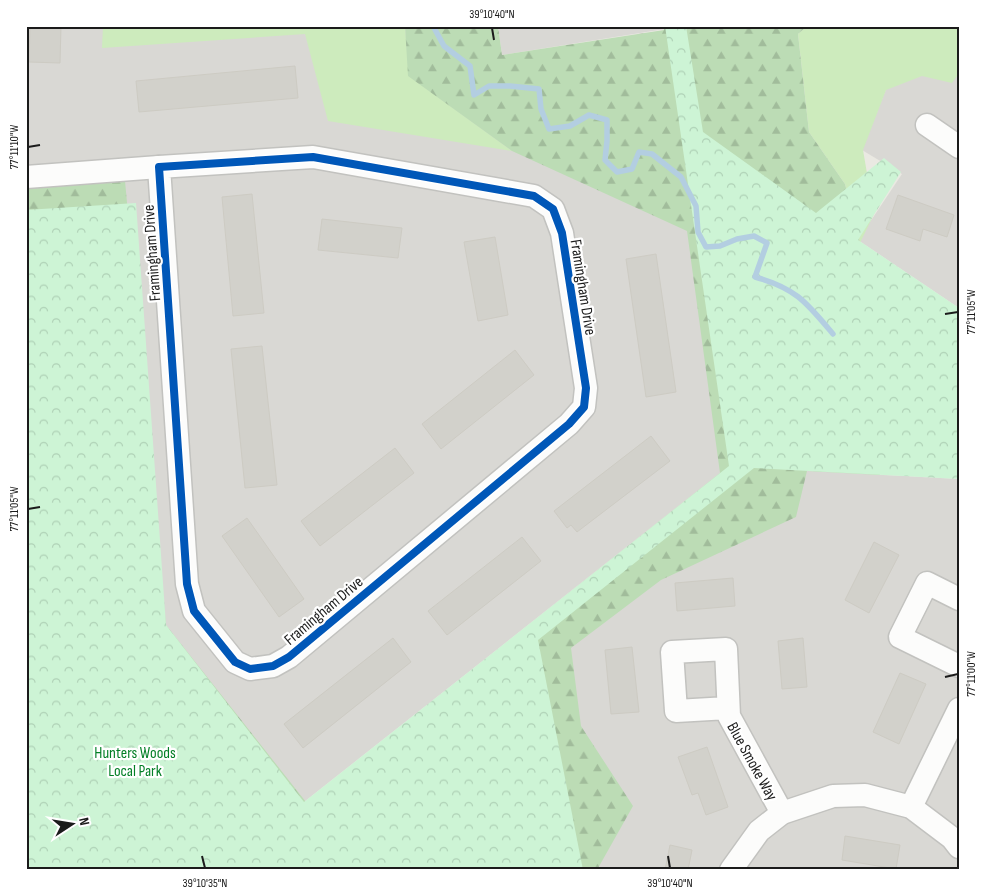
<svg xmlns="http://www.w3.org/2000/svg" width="985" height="896" font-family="'Sofia Sans Condensed',sans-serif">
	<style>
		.residential { fill: #d9d8d4 }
		.grass { fill: #cdebbd }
		.forest { fill: url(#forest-firs) }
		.park { fill: url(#park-crowns) }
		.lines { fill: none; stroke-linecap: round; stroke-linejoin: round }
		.stream { stroke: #b3cee1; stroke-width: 5.5 }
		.building { fill: #d2d1cb; stroke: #cdcbc3 }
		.minor-casing { stroke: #c2c2bf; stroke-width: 25 }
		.minor { stroke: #fcfcfb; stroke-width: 22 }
		.cycleway-casing { stroke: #fff; stroke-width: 11 }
		.cycleway { stroke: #0057b8; stroke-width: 8 }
		.ticks { fill: none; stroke: #1b1b1b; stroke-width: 2 }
		.labels { text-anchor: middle; stroke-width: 4.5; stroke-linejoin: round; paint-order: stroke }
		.street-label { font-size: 16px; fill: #1b1b1b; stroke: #fff }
		.park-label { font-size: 16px; fill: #037f26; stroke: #fff }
		.neatline { fill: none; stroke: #1b1b1b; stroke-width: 2 }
		.ticks-label { font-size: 12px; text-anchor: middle; fill: #1b1b1b }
	</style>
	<defs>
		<pattern id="forest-firs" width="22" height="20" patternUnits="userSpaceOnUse" patternTransform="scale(1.25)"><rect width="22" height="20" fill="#bcdcb5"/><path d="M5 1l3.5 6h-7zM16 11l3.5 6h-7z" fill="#a1bc9b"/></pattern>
		<pattern id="park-crowns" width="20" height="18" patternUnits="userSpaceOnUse" patternTransform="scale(1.25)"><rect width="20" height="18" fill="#cdf4d5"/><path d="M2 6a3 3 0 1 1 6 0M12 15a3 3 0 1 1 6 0" fill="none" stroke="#afd1b6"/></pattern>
	</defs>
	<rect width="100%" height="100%" fill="#eae9e2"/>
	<g class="residential">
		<path d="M26,26h379l4,50 286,155 34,235 -425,336 -138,-177 -140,-448z"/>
		<path d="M498,26h167v3l-163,26z"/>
		<path d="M911,26h48v282l-101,-68 44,-66 -40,-24z"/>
		<path d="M754,468l205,11v391h-376l-45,-230z"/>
	</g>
	<g class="grass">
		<path d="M103,26h302l4,50 103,75 -184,-30 -23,-87 -203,14z"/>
		<path d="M807,26h152v47l-7,10 -30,-7 -36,14 -23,60 11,64 -14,29 -15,-59 -36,-52 -11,-98z"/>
	</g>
	<path class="forest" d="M405,26h93l4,29 162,-25 -1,-4h144l-9,8 11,98 36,52 15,59 20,232 -73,-4 -11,46 -135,63 -90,68 10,78 52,80 -36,64h-571v-693l98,-7 42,455 140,177 414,-329 -33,-242 -175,-80 -104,-75z"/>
	<path class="park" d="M665,26h21l17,106 113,81 68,-55 17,14 -43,68 101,68v171l-205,-11 -216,172 45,230h-557v-660l110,-7 30,422 138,177 425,-336z"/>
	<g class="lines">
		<path class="stream" d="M433,26l11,20 26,20 4,29 15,-9h21l29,3 2,20 8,20 21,-3 19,-11 18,5v21l-2,19 12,12 15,-3 7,-17 13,2 29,23 15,29 2,26 8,15 14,-1 17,-7 17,-3 13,7 -12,34c41,11 52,26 78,57"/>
	</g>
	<g class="building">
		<path d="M30,26h31l-1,37 -31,-1z"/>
		<path d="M295,66l3,32 -159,14 -3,-31z"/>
		<path d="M252,194l12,119 -31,3 -11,-119z"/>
		<path d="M898,195l56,20 -7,22 -24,-8 -3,12 -34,-12z"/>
		<path d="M322,219l80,9 -4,30 -80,-8z"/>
		<path d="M495,237l13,78 -30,6 -14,-79z"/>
		<path d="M656,254l20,138 -30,5 -20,-138z"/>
		<path d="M262,346l15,139 -32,3 -14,-139z"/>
		<path d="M515,350l19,25 -93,74 -19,-25z"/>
		<path d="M651,436l19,25 -93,71 -6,-7 -4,3 -13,-17z"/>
		<path d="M395,448l19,25 -94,73 -19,-25z"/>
		<path d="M247,518l57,81 -25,18 -57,-81z"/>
		<path d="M522,537l19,24 -94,74 -19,-24z"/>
		<path d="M874,542l25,13 -30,58 -24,-13z"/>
		<path d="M733,578l2,28 -58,5 -2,-28z"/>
		<path d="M393,638l18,24 -108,86 -19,-24z"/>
		<path d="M803,638l4,49 -25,2 -4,-48z"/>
		<path d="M632,647l7,65 -28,2 -6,-64z"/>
		<path d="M900,673l26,11 -27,60 -26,-12z"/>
		<path d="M707,747l21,60 -22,8 -8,-22 -6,2 -14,-38z"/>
		<path d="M845,836l55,9 -4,24 -54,-9z"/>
		<path d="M670,845l22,5 -4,20h-23z"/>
	</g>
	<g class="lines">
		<defs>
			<g id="minor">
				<path d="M927,125l32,22"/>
				<path d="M313,157l221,39 19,13 9,24 24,155 -2,19 -15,17 -280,233 -16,9 -23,3 -15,-7 -41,-51 -7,-27 -28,-417z"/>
				<path d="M26,177l133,-10"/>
				<path d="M959,599l-32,-16 -27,54 59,29"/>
				<path d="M728,708l-52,3 -4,-59 54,-3 3,67 53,97"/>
				<path d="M911,807l48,-98"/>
				<path d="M731,870l28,-39 23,-18 51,-17 32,-1 46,12 41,31 7,9"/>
			</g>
		</defs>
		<use href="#minor" class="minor-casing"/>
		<use href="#minor" class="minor"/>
		<defs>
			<path id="cycleway" d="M313,157l221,39 19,13 9,24 24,155 -2,19 -15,17 -280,233 -16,9 -23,3 -15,-7 -41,-51 -7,-27 -28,-417z"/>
		</defs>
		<use href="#cycleway" class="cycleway-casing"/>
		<use href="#cycleway" class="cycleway"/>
	</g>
	<path class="ticks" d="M492,28l2,12M28,147l12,-2M945,314l13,-2M28,509l12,-2M945,677l13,-3M202,856l3,12M668,856l2,12"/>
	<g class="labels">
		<g class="street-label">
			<text transform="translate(151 253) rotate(-94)" y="6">Framingham Drive</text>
			<text transform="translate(584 287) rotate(81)" y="6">Framingham Drive</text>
			<text transform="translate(323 610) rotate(-40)" y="6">Framingham Drive</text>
			<text transform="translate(753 761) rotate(61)" y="6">Blue Smoke Way</text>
		</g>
		<g class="park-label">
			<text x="135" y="758">Hunters Woods<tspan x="135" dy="18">Local Park</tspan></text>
		</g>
	</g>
	<rect width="985" height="896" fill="none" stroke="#ffffff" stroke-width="55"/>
	<g transform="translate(72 824) rotate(78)" stroke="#ffffff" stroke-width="4" paint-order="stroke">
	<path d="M0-4L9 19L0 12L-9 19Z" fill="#1b1b1b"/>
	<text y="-8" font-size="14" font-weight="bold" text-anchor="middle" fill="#1b1b1b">N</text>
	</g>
	<rect x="28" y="28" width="930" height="840" class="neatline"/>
	<g class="ticks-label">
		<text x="492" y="18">39°10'40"N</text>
		<text transform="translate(14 147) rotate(-90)" y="4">77°11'10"W</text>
		<text transform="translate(971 312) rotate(-90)" y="4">77°11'05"W</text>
		<text transform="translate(14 509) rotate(-90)" y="4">77°11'05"W</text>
		<text transform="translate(971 674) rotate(-90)" y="4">77°11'00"W</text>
		<text x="205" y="887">39°10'35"N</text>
		<text x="670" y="887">39°10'40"N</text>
	</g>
</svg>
